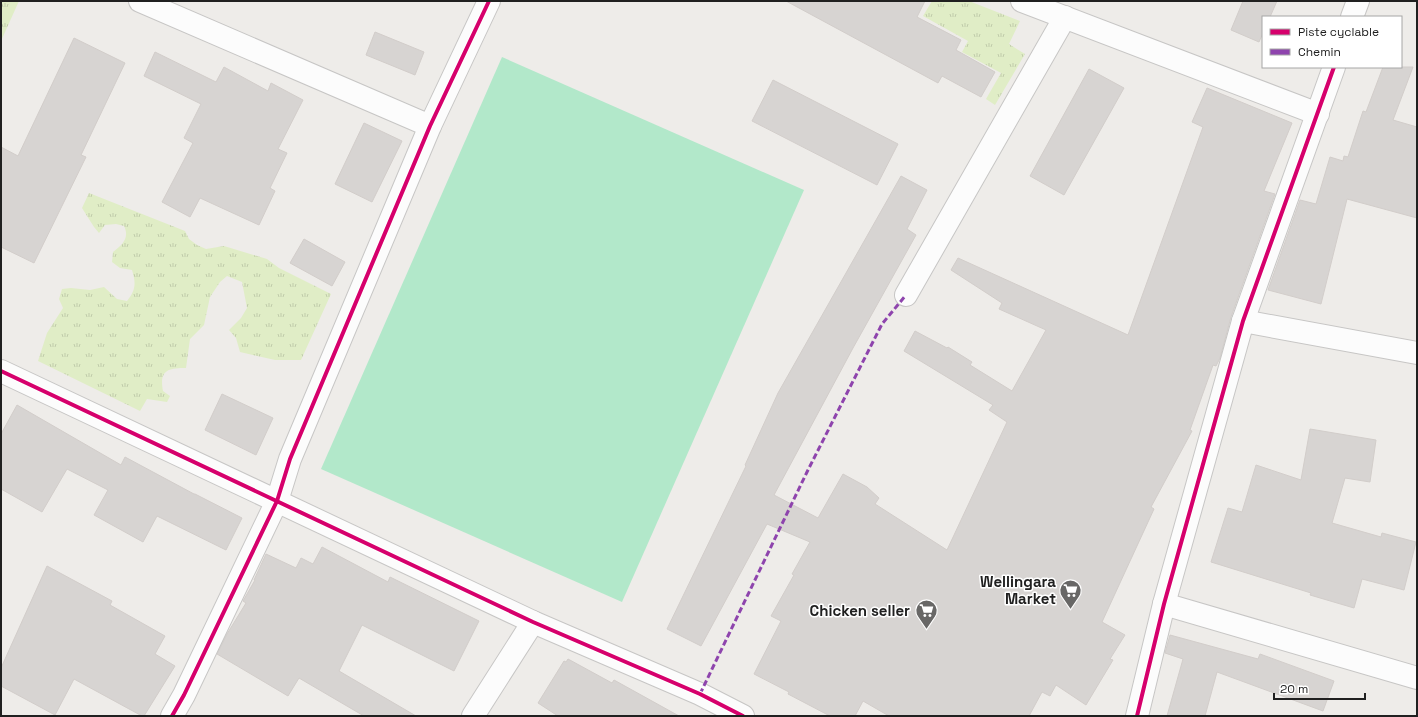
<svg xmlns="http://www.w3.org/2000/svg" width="1418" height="717" font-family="'Space Grotesk',sans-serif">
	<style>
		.grass { fill: url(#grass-tufts) }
		.pitch { fill: #b2e8ca }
		.building { fill: #d7d4d2; stroke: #d2cdca }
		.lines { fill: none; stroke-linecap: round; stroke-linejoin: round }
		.street-casing { stroke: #c7c6c5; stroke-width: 24 }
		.street { stroke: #fcfcfc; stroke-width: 22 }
		.quiet { stroke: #8e44ad; stroke-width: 3; stroke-dasharray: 6 3; stroke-linecap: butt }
		.cycleway-casing { stroke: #fff; stroke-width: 6 }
		.cycleway { stroke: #d6006c; stroke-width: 4 }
		.labels { text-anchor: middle; stroke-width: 3; stroke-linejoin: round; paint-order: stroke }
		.poi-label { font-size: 15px; font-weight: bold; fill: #202020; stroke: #fff; text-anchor: end }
	</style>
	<defs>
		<pattern id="grass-tufts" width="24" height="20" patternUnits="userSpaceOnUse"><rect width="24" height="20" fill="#e0edc6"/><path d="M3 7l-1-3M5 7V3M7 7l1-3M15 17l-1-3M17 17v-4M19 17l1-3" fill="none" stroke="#c0cbaa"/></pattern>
	</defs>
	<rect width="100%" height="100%" fill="#eeece9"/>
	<g class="grass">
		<path d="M1,1h18l-18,40z"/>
		<path d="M932,1h37l51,20 -11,23 16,10 -30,51 -9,-6 15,-26 -39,-21 6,-11 -45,-25z"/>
		<path d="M89,193l96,38 4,8 8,6 9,4 18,-3 43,13 12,9 52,26 -30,66h-26l-35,-8 -4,-14 -7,-8 12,-12 6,-10 -5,-26 -15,-6 -7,6 -10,15 -6,28 -14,14 -4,29c-18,0 -27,2 -23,23l7,5 -3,6 -20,-3 -7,12 -102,-50 9,-28 16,-25 -4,-9 3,-10 9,-1 19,2 14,-3 13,12 10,2c9,-11 9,-18 5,-31l-12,-2 -8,-6 1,-10c9,-7 17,-14 11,-26l-8,-2 -11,1 -6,8 -5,-6 -12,-19z"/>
	</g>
	<path class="pitch" d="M502,57l302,133 -182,412 -301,-133z"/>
	<g class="building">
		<path d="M786,1h139l-8,16 44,23 -5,10 39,22 -14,25 -39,-21 -4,7z"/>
		<path d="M1243,1h34l-7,16h-7v16l-4,9 -28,-12z"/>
		<path d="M375,32l49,20 -9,23 -49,-20z"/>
		<path d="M74,38l51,25 -44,92 5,2 -52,106 -33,-16v-100l17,9z"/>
		<path d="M155,52l61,30 8,-15 44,24 3,-8 32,17 -25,49 9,4 -17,35 5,3 -16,34 -59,-27 -10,19 -28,-15 31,-59 -9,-5 17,-34 -57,-28z"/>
		<path d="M1383,67h30l-20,53 24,7v91l-70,-19 -26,105 -53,-14 32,-90 16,4 14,-47 13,4 1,-5 4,1 15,-46 3,1z"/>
		<path d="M1089,69l35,19 -60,107 -34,-19z"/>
		<path d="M773,80l125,64 -21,41 -125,-64z"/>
		<path d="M1207,88l85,35 -28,68 11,3 -44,123 -11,41 -4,8 -3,-1 -23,65 2,1 -41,76 3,2 -52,113 23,13 -15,24 3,1 -27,45 -30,-20 -6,11 -8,-4 -13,24h-140l-26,-15 -8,15h-25l-42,-22 1,-2 -35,-18 27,-53 -10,-5 23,-41 -2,-1 18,-32 -43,-18 -66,122 -34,-17 79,-163 -1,-1 33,-72 123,-217 26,14 -20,39 9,6 -63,113 -79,147 44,23 25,-44 24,13 12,11 -4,6 72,46 60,-128 -18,-12 4,-5 -89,-54 11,-20 32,17 1,-1 24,15 -2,3 42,26 34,-61 -47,-21 3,-6 -51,-33 7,-12 170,77 75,-208 -11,-5z"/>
		<path d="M364,123l38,18 -30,61 -37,-18z"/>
		<path d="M304,239l41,23 -13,24 -42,-23z"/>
		<path d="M222,394l51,24 -17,37 -51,-25z"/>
		<path d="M17,405l104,60 4,-8 69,37h1l47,24 -16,32 -69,-34 -14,26 -49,-27 14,-25 -41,-21 -25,43 -41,-23v-55z"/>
		<path d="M1310,429l66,11 -6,42 -25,-4 -13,45 49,14 1,-4 34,9 -12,48 -42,-11 -8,29 -44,-13 1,-2 -100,-31 17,-54 14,4 14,-47 45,15z"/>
		<path d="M322,547l66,35 2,-5 89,44 -25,50 -92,-46 -23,46 77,45h-52l-65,-38 -11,18 -71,-42 10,-20 19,-31 -3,-2 12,-21h-1l12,-26 30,14 5,-10 12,6z"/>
		<path d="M47,566l65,35 -2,4 55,31 -10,18 20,12 -31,50h-2l-68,-37 -19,36 -54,-29v-18z"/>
		<path d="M1170,635l88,24 2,-5 74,27 -11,30 -106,-39 -12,44h-38l16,-57 -18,-6z"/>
		<path d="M568,659l44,24 2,-3 65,36h-121l-20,-13 26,-42 2,1z"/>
	</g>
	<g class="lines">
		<defs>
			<g id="street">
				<path d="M140,1l290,125"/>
				<path d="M1022,1l296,113"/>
				<path d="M1352,17l6,-16"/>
				<path d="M906,295l159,-278"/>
				<path d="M1243,321l174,32"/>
				<path d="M1,371l532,251 167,72 43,22"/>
				<path d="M1164,604l253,74"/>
				<path d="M172,716l12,-21 93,-194 13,-42 140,-333 59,-125"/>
				<path d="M473,716l60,-94"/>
				<path d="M1137,716l27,-112 79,-283 91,-254"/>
			</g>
		</defs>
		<use href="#street" class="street-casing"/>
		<use href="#street" class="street"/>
		<path class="quiet" d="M700,694l107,-222 75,-148 24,-29"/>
		<defs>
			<g id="cycleway">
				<path d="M1,371l532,251 167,72 43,22"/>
				<path d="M172,716l12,-21 93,-194 13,-42 140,-333 59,-125"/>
				<path d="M1137,716l27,-112 79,-283 91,-254"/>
			</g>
		</defs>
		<use href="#cycleway" class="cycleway-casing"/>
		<use href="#cycleway" class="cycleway"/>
	</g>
	<defs>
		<symbol id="supermarket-pin" viewBox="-11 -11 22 30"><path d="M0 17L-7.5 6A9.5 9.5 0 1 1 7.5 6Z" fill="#686766" stroke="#fff"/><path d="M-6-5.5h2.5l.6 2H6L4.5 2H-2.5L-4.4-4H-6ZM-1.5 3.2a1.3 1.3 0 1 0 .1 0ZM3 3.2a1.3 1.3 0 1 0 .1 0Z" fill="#fff"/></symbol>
	</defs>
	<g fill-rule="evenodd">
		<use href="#supermarket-pin" x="1058" y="578" width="25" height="34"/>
		<use href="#supermarket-pin" x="914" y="598" width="25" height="34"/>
	</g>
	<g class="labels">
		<g class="poi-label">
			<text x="1056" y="587">Wellingara<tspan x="1056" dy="17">Market</tspan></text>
			<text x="910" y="616">Chicken seller</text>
		</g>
	</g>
	<rect width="1418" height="717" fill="none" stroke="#202020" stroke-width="4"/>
	<rect x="1262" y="16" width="140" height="52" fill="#ffffff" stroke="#a6a6a6"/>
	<rect x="1270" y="29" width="20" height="6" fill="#d6006c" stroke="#a6a6a6"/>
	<text x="1298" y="36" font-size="12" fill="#202020">Piste cyclable</text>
	<rect x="1270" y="49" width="20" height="6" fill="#8e44ad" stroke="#a6a6a6"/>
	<text x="1298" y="56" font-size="12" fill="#202020">Chemin</text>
	<path d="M1274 693v6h91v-6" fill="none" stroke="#202020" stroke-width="2"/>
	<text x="1280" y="693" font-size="12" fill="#202020" stroke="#ffffff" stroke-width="3" paint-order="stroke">20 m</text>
</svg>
